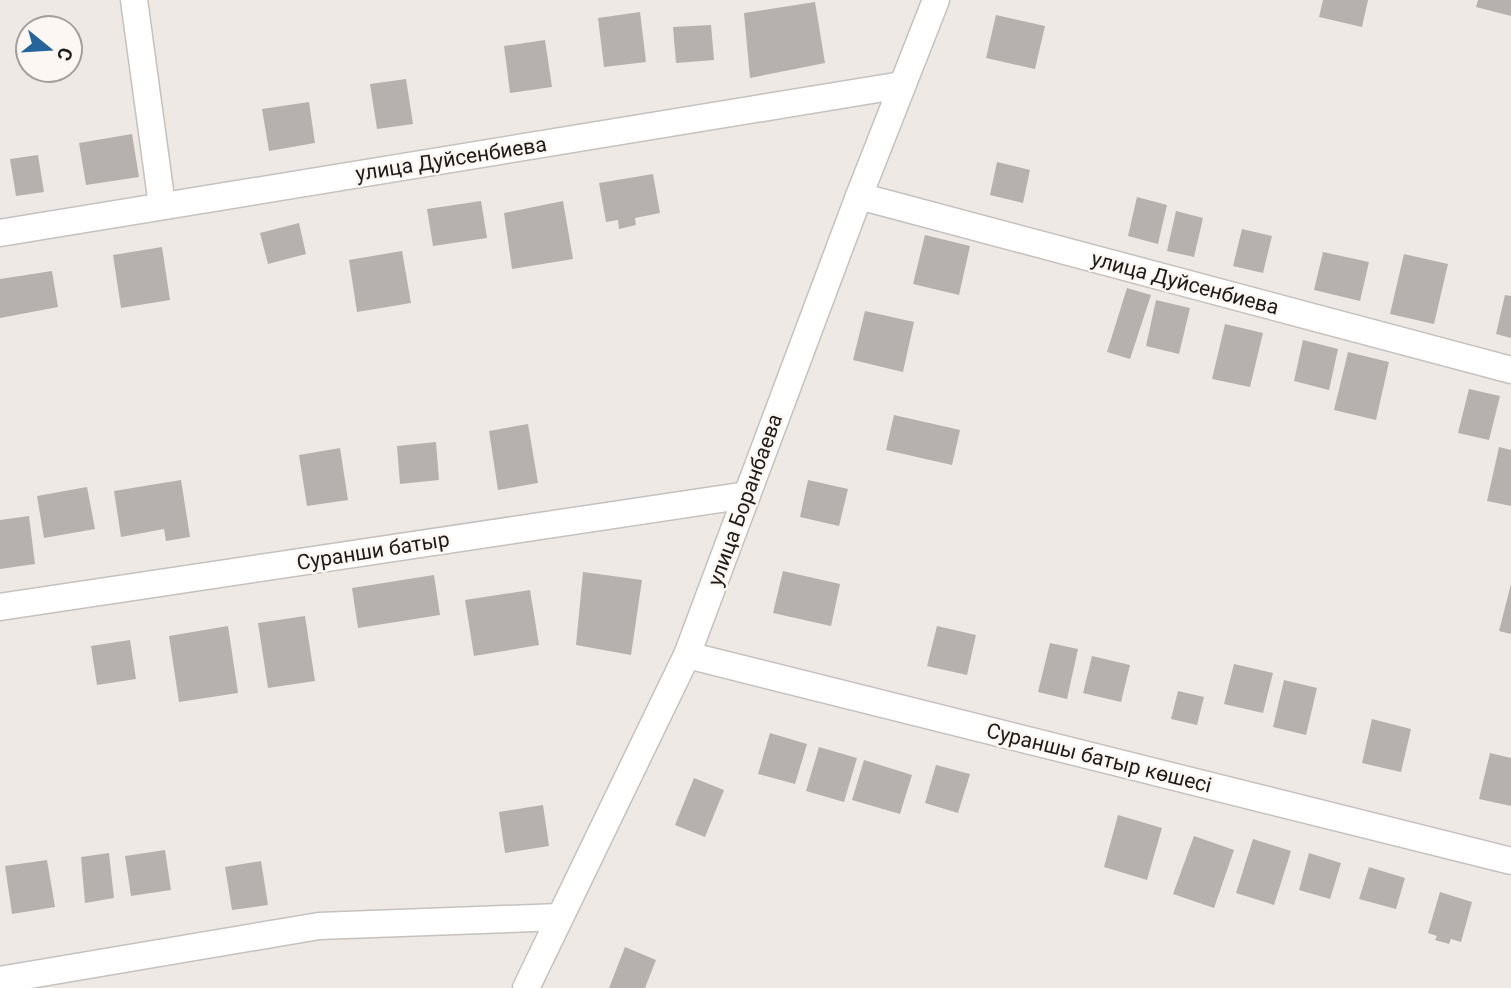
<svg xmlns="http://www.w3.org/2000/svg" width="1511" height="988" font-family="Roboto,sans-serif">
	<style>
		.building { fill: #b6b1ae }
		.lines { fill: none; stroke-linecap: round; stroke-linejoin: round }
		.minor-casing { stroke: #c6c1bd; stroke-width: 29 }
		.minor { stroke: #fff; stroke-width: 26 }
		.labels { text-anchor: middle; stroke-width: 5; stroke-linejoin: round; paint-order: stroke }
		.street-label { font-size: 21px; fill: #1e1c1b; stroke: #fcf7f3 }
	</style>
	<rect width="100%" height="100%" fill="#efe9e6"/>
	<g class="building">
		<path d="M1323,0h45l-6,27 -43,-10z"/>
		<path d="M1478,0h33v16l-35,-9z"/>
		<path d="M815,2l10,61 -75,15 -6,-65z"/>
		<path d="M640,12l6,50 -42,5 -6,-49z"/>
		<path d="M996,15l49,11 -10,43 -49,-11z"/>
		<path d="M711,25l3,35 -38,3 -3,-36z"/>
		<path d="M545,40l7,47 -42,6 -6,-47z"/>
		<path d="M406,79l7,45 -36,5 -7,-45z"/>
		<path d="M309,102l6,41 -46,8 -7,-42z"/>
		<path d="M132,134l7,43 -53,8 -7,-42z"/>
		<path d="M38,155l6,37 -28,4 -6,-37z"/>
		<path d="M997,162l33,8 -7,33 -33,-8z"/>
		<path d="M653,174l7,39 -25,5 1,7 -17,4 -1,-9 -12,2 -7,-39z"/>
		<path d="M1137,197l30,8 -9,39 -30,-8z"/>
		<path d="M481,201l6,37 -54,8 -6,-37z"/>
		<path d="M563,201l10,58 -61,10 -8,-56z"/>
		<path d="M1176,211l27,7 -9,39 -27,-6z"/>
		<path d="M299,223l7,31 -38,10 -8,-31z"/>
		<path d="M1242,229l30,7 -9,37 -30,-7z"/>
		<path d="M925,235l45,11 -11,49 -46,-11z"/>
		<path d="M162,247l8,53 -49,8 -8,-53z"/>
		<path d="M402,251l9,52 -54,9 -8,-52z"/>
		<path d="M1323,252l46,10 -9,39 -46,-11z"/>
		<path d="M1404,254l44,10 -14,60 -44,-10z"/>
		<path d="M52,271l6,36 -58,11v-39z"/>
		<path d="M1127,288l24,7 -21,64 -23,-7z"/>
		<path d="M1505,295l6,1v42l-15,-4z"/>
		<path d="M1156,300l34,8 -11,46 -33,-8z"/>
		<path d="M865,311l49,11 -11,50 -50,-12z"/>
		<path d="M1225,324l38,9 -13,54 -38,-8z"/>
		<path d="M1303,340l35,9 -9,41 -35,-9z"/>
		<path d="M1348,352l41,10 -13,58 -42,-10z"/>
		<path d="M1469,389l31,7 -11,44 -31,-7z"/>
		<path d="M894,415l66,15 -8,35 -66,-15z"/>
		<path d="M528,424l10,59 -40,7 -9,-59z"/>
		<path d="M436,442l3,38 -39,4 -3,-38z"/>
		<path d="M1499,447l12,3v56l-24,-5z"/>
		<path d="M340,448l8,52 -41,6 -8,-51z"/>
		<path d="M181,480l9,57 -24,4 -2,-12 -43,8 -7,-46z"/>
		<path d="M808,480l40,9 -9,37 -39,-9z"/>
		<path d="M87,487l8,42 -51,9 -7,-42z"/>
		<path d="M29,516l6,48 -35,5v-49z"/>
		<path d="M783,571l57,13 -9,42 -58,-13z"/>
		<path d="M583,572l59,8 -11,75 -55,-10z"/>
		<path d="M434,575l6,40 -82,13 -6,-40z"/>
		<path d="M1511,584v50l-12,-3z"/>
		<path d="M530,590l9,55 -65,11 -9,-56z"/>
		<path d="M305,616l10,65 -47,7 -10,-65z"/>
		<path d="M228,626l10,67 -59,9 -10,-66z"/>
		<path d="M937,626l39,9 -9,40 -40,-9z"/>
		<path d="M130,640l6,39 -39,6 -6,-39z"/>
		<path d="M1050,643l28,6 -11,50 -29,-7z"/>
		<path d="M1092,656l38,9 -9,37 -38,-9z"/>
		<path d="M1234,664l39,9 -10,40 -39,-9z"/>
		<path d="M1284,680l33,8 -11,47 -33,-8z"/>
		<path d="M1178,691l26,6 -7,28 -26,-6z"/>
		<path d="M1372,719l39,10 -10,43 -39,-9z"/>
		<path d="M770,733l37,11 -12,40 -37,-10z"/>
		<path d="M819,747l38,11 -13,44 -38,-11z"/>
		<path d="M1490,753l21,5v48l-32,-7z"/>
		<path d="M864,760l48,15 -12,39 -48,-14z"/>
		<path d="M936,765l34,9 -12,39 -33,-10z"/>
		<path d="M694,778l30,12 -19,47 -30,-12z"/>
		<path d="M543,805l6,41 -44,7 -6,-41z"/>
		<path d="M1118,815l44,13 -15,52 -43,-13z"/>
		<path d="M1194,836l40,14 -20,58 -41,-14z"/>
		<path d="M1253,839l38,12 -17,54 -38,-12z"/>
		<path d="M165,850l6,40 -40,6 -6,-40z"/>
		<path d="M109,853l5,45 -29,5 -4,-46z"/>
		<path d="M1309,853l32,10 -11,36 -31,-9z"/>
		<path d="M47,860l8,47 -43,7 -7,-48z"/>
		<path d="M261,861l7,44 -36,5 -7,-43z"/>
		<path d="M1369,867l36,11 -9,31 -37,-10z"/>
		<path d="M1440,892l32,10 -11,40 -10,-3 -2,5 -14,-4 2,-4 -9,-3z"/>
		<path d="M625,947l31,13 -11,28h-36z"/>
	</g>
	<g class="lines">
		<defs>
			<g id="minor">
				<path d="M134,0l28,205"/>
				<path d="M859,196l652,174"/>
				<path d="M0,233l902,-148"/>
				<path d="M0,607l747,-112"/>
				<path d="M687,655l824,206"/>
				<path d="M0,980l319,-54 241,-9"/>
				<path d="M526,988l161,-333 172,-459 77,-196"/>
			</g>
		</defs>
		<use href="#minor" class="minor-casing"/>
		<use href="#minor" class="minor"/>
	</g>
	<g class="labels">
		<g class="street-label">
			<text transform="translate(451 159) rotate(-9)" y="7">улица Дуйсенбиева</text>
			<text transform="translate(1185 283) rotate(15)" y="7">улица Дуйсенбиева</text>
			<text transform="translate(745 500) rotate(-70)" y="7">улица Боранбаева</text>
			<text transform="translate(373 551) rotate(-9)" y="7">Суранши батыр</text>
			<text transform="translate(1099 758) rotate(14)" y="7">Сураншы батыр көшесі</text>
		</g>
	</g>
	<g transform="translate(49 49) rotate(108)"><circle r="33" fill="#fcf7f3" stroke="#a39f9d" stroke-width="2"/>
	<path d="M0-5L12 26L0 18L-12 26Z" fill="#26659b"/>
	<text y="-10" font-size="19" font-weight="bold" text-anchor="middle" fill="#1e1c1b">С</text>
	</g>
</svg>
